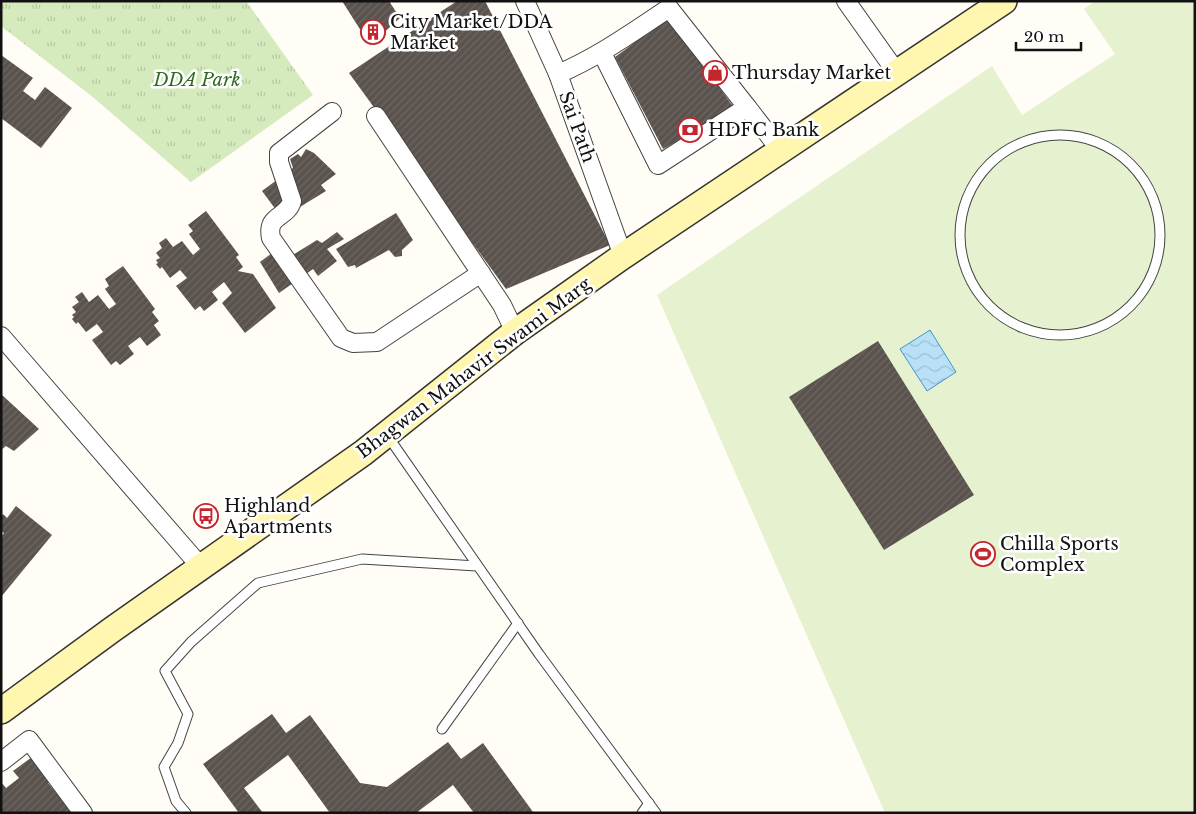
<svg xmlns="http://www.w3.org/2000/svg" width="1196" height="814" font-family="'Libre Baskerville',serif">
	<style>
		.park { fill: url(#park-tufts) }
		.pitch { fill: #e6f2cf }
		.water { fill: url(#water-waves); stroke: #3f96cf }
		.building { fill: url(#building-hatch) }
		.lines { fill: none; stroke-linecap: round; stroke-linejoin: round }
		.lane-casing { stroke: #444; stroke-width: 11 }
		.street-casing { stroke: #444; stroke-width: 20 }
		.secondary-casing { stroke: #333; stroke-width: 28 }
		.lane { stroke: #fff; stroke-width: 9 }
		.street { stroke: #fff; stroke-width: 18 }
		.secondary { stroke: #fff6b0; stroke-width: 25 }
		.labels { text-anchor: middle; stroke-width: 5; stroke-linejoin: round; paint-order: stroke }
		.poi-label { font-size: 18px; fill: #111; stroke: #fff; text-anchor: start }
		.park-label { font-size: 18px; font-style: italic; fill: #2f6b1f; stroke: #fff }
		.street-label { font-size: 18px; fill: #111; stroke: #fff }
	</style>
	<defs>
		<pattern id="park-tufts" width="24" height="20" patternUnits="userSpaceOnUse" patternTransform="scale(1.25)"><rect width="24" height="20" fill="#d5ebbd"/><path d="M3 7l-1-3M5 7V3M7 7l1-3M15 17l-1-3M17 17v-4M19 17l1-3" fill="none" stroke="#b6c8a1"/></pattern>
		<pattern id="water-waves" width="16" height="10" patternUnits="userSpaceOnUse" patternTransform="scale(1.25)"><rect width="16" height="10" fill="#b9e0f7"/><path d="M0 5q4-4 8 0t8 0" fill="none" stroke="#9ebfd3"/></pattern>
		<pattern id="building-hatch" width="6" height="6" patternUnits="userSpaceOnUse" patternTransform="scale(1.25)"><rect width="6" height="6" fill="#5a524d"/><path d="M-1 1l2-2M0 6l6-6M5 7l2-2" fill="none" stroke="#6d6662"/></pattern>
	</defs>
	<rect width="100%" height="100%" fill="#fffdf5"/>
	<path class="park" d="M1,1h245l67,94 -122,87 -97,-84 -93,-72z"/>
	<path class="pitch" d="M1095,1h100v812h-310l-228,-518 335,-229 30,49 93,-61 -31,-45z"/>
	<path class="water" d="M930,330l26,42 -29,19 -27,-42z"/>
	<g class="building">
		<path d="M342,1h47l11,17 -30,27z"/>
		<path d="M457,1h28l125,244 -104,44 -157,-216z"/>
		<path d="M668,18l67,91 -72,40 -48,-92z"/>
		<path d="M1,55l32,23 -10,13 12,9 10,-13 27,21 -31,40 -40,-30z"/>
		<path d="M306,149l8,4 22,21 -15,11 5,6 -44,27 -20,-27 31,-23 -3,-9 8,-5 3,3z"/>
		<path d="M206,211l33,44 -3,2 7,10 -5,4 15,3 23,34 -31,25 -23,-30 10,-10 -8,-11 -12,10 6,8 -14,11 -4,-5 -5,4 -19,-24 11,-8 -7,-8 -10,8 -8,-11 -2,2 -4,-5 2,-1 -2,-3 4,-2 -4,-5 6,-5 -3,-5 7,-5 7,9 9,-6 11,14 7,-6 -11,-15 4,-3 -5,-6z"/>
		<path d="M396,213l17,27 -11,10v6l-7,1 -6,-7 -33,18 -1,-3 -7,2 -12,-18z"/>
		<path d="M337,232l7,7 -17,10 10,12 -19,15 -5,-7 -34,24 -19,-31 12,-9 11,8 34,-21 5,3z"/>
		<path d="M123,266l32,43 -3,3 7,9 -5,4 7,10 -14,11 -7,-9 -12,9 6,8 -14,11 -4,-4 -5,4 -19,-25 11,-8 -6,-8 -11,8 -8,-10 -2,2 -4,-5 2,-2 -2,-2 4,-3 -4,-5 7,-5 -4,-5 7,-5 7,10 9,-7 11,14 7,-5 -11,-15 4,-3 -4,-7z"/>
		<path d="M878,341l96,154 -90,55 -95,-153z"/>
		<path d="M1,394l38,35 -25,22 -8,-5 -5,4z"/>
		<path d="M16,506l36,29 -51,62v-60l3,-4 -3,-2v-14l2,-3 4,4z"/>
		<path d="M272,714l14,19 24,-18 50,68 27,4 61,-45 13,17 22,-16 50,69 -59,1 -21,-28 -37,28h-86l-42,-58 -44,33 19,25h-24l-36,-49z"/>
		<path d="M36,754l19,24 -7,5 9,11 6,-5 18,24h-80v-31l5,6 13,-10 -6,-7z"/>
	</g>
	<g class="lines">
		<defs>
			<g id="lane">
				<circle cx="1060" cy="235" r="100"/>
				<path d="M387,435l152,219 117,159"/>
				<path d="M442,729l76,-106"/>
				<path d="M186,813l-10,-12 -12,-34 14,-24 10,-29 -23,-43 26,-29 67,-59 104,-24 115,7"/>
				<path d="M642,813l7,-10"/>
			</g>
			<g id="street">
				<path d="M525,1l33,73 65,182"/>
				<path d="M846,1l51,72"/>
				<path d="M558,74c40,-17 75,-42 111,-66l78,99 -89,58 -56,-112"/>
				<path d="M747,107l34,44"/>
				<path d="M332,112l-53,41v9l13,39c-5,18 -26,13 -21,37l70,100 12,5 24,-1 104,-69"/>
				<path d="M376,116l126,189 13,27"/>
				<path d="M1,336l200,231"/>
				<path d="M1,762l28,-22 54,73"/>
			</g>
			<path id="secondary" d="M1,711l112,-82 250,-176 152,-121 108,-76 381,-255"/>
		</defs>
		<use href="#lane" class="lane-casing"/>
		<use href="#street" class="street-casing"/>
		<use href="#secondary" class="secondary-casing"/>
		<use href="#lane" class="lane"/>
		<use href="#street" class="street"/>
		<use href="#secondary" class="secondary"/>
	</g>
	<defs>
		<symbol id="building-ring" viewBox="-11 -11 22 22"><circle r="9.5" fill="#fff" stroke="#c4262e" stroke-width="1.5"/><path d="M-4-6H4V6H1V3H-1V6H-4ZM-2.5-4.3h1.7v1.8h-1.7ZM.8-4.3h1.7v1.8H.8ZM-2.5-1h1.7V.8h-1.7ZM.8-1h1.7V.8H.8Z" fill="#c4262e"/></symbol>
		<symbol id="shop-ring" viewBox="-11 -11 22 22"><circle r="9.5" fill="#fff" stroke="#c4262e" stroke-width="1.5"/><path d="M-5-2.5h2.3a2.7 3.5 0 0 1 5.4 0H5L5.5 6h-11ZM-1.5-2.5h3a1.5 2.3 0 0 0-3 0Z" fill="#c4262e"/></symbol>
		<symbol id="bank-ring" viewBox="-11 -11 22 22"><circle r="9.5" fill="#fff" stroke="#c4262e" stroke-width="1.5"/><path d="M-6-4H6V4H-6ZM0-2.3a2.3 2.3 0 1 0 0 4.6a2.3 2.3 0 1 0 0-4.6Z" fill="#c4262e"/></symbol>
		<symbol id="bus-ring" viewBox="-11 -11 22 22"><circle r="9.5" fill="#fff" stroke="#c4262e" stroke-width="1.5"/><path d="M-5-6H5V4H4V6H2V4H-2V6H-4V4H-5ZM-3.5-4V0h7V-4ZM-3.5 1.2v1.5H-2V1.2ZM2 1.2v1.5H3.5V1.2Z" fill="#c4262e"/></symbol>
		<symbol id="stadium-ring" viewBox="-11 -11 22 22"><circle r="9.5" fill="#fff" stroke="#c4262e" stroke-width="1.5"/><path d="M0-5a6.5 5 0 1 0 0 10a6.5 5 0 1 0 0-10ZM-3.5-1.8h7v3.6h-7Z" fill="#c4262e"/></symbol>
	</defs>
	<g fill-rule="evenodd">
		<use href="#building-ring" x="359" y="18" width="28" height="28"/>
		<use href="#shop-ring" x="701" y="59" width="28" height="28"/>
		<use href="#bank-ring" x="676" y="116" width="28" height="28"/>
		<use href="#bus-ring" x="192" y="502" width="28" height="28"/>
		<use href="#stadium-ring" x="969" y="540" width="28" height="28"/>
	</g>
	<g class="labels">
		<g class="poi-label">
			<text x="390" y="28">City Market/DDA<tspan x="390" dy="21">Market</tspan></text>
			<text x="732" y="79">Thursday Market</text>
			<text x="708" y="136">HDFC Bank</text>
			<text x="224" y="512">Highland<tspan x="224" dy="21">Apartments</tspan></text>
			<text x="1000" y="550">Chilla Sports<tspan x="1000" dy="21">Complex</tspan></text>
		</g>
		<g class="park-label">
			<text x="197" y="86">DDA Park</text>
		</g>
		<g class="street-label">
			<text transform="translate(577 127) rotate(70)" y="6">Sai Path</text>
			<text transform="translate(474 368) rotate(-37)" y="6">Bhagwan Mahavir Swami Marg</text>
		</g>
	</g>
	<rect width="1196" height="814" fill="none" stroke="#111111" stroke-width="5"/>
	<path d="M1016 42v8h65v-8" fill="none" stroke="#111111" stroke-width="2.5"/>
	<text x="1024" y="42" font-size="15" fill="#111111" stroke="#ffffff" stroke-width="4" paint-order="stroke">20 m</text>
</svg>
